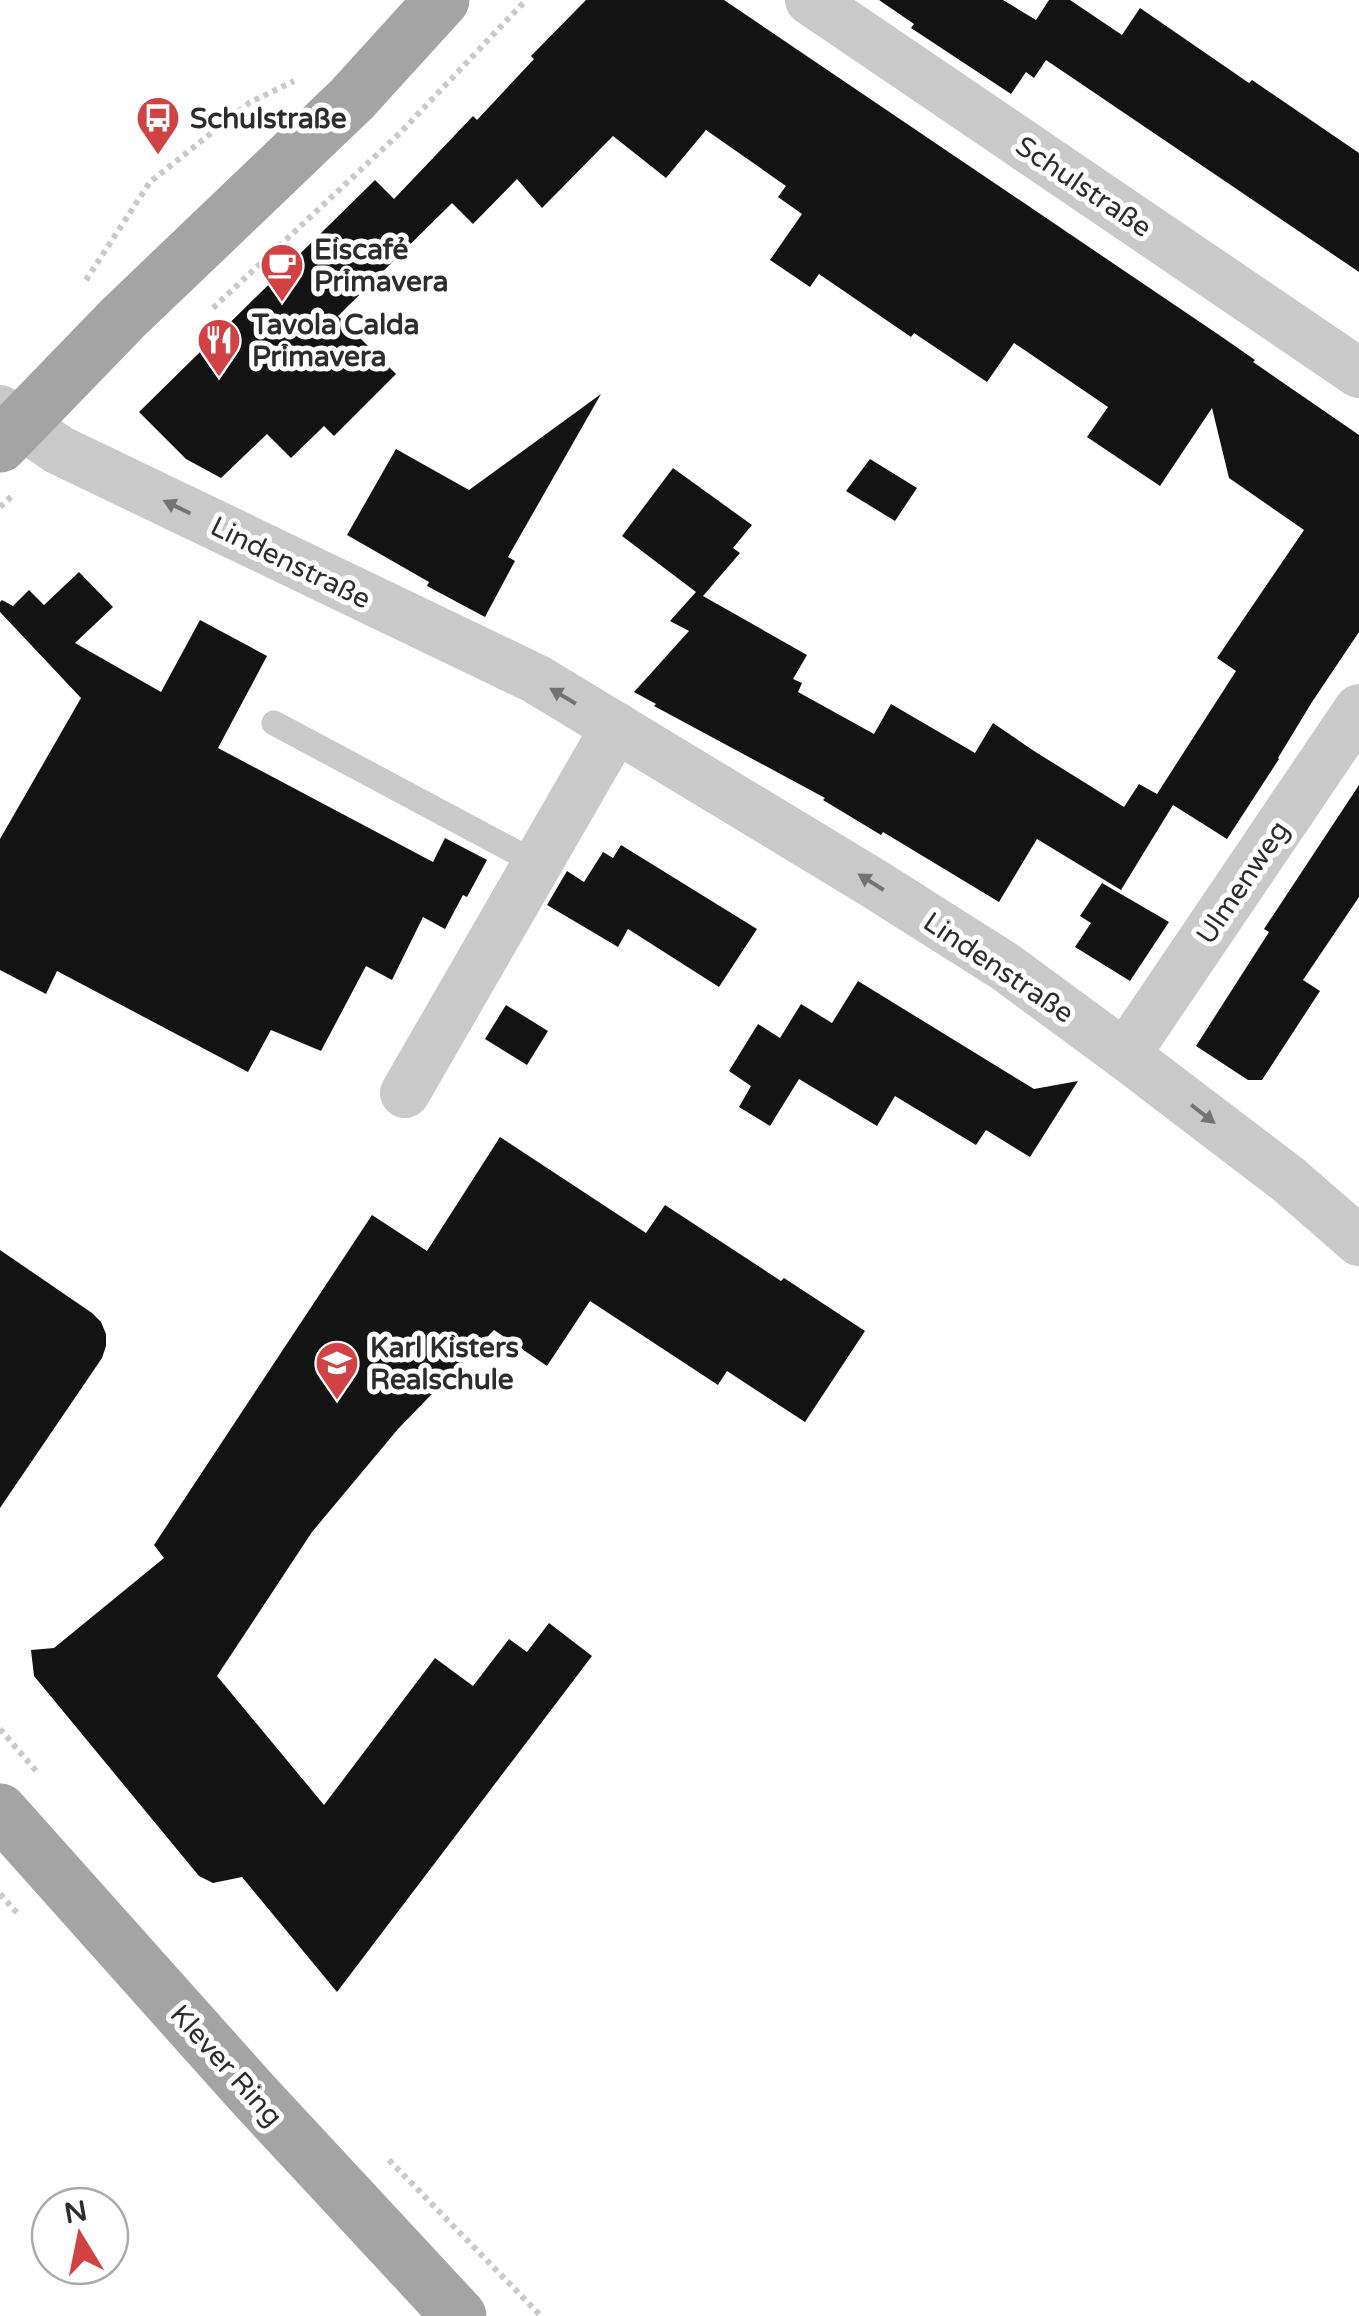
<svg xmlns="http://www.w3.org/2000/svg" width="1359" height="2316" font-family="'Varela Round',sans-serif">
	<style>
		.building { fill: #131313 }
		.lines { fill: none; stroke-linecap: round; stroke-linejoin: round }
		.path { stroke: #c9c9c9; stroke-width: 6; stroke-dasharray: 5 5; stroke-linecap: butt }
		.service { stroke: #c9c9c9; stroke-width: 25 }
		.minor { stroke: #c9c9c9; stroke-width: 50 }
		.primary { stroke: #a4a4a4; stroke-width: 55 }
		.oneway { fill: #737373 }
		.labels { text-anchor: middle; stroke-width: 10; stroke-linejoin: round; paint-order: stroke }
		.poi-label { font-size: 28px; font-weight: bold; fill: #2c2c2c; stroke: #fff; text-anchor: start }
		.street-label { font-size: 28px; fill: #2c2c2c; stroke: #fff }
	</style>
	<rect width="100%" height="100%" fill="#fff"/>
	<g class="building">
		<path d="M586,0h138l498,337 33,23 -2,2 106,73v197l-47,70 -34,56 1,1 -52,80 -54,-34 -52,85 -84,-51 -38,63 -116,-70 -2,3 -58,-35 2,-2 -171,-92 2,-2 -22,-12 55,-61 -19,-10 26,-29 -74,-56 51,-68 79,57 -19,23 7,5 -37,43 104,59 -14,24 9,4 -4,9 76,42 17,-30 84,49 18,-30 41,28 90,56 15,-23 18,10 79,-123 -19,-13 87,-128 -75,-52 -17,-70 -52,78 -73,-49 21,-30 -94,-64 -27,39 -73,-49 -3,4 -92,-63 -9,13 -40,-27 32,-46 -24,-17 8,-11 -80,-56 -40,48 -53,-42 -71,72 -25,-29 -44,45 -21,-21 -114,113 58,58 -62,62 -10,-10 -33,32 -24,-24 -46,44 -35,-19 -47,-47 236,-232 19,19 79,-83 4,4 57,-61 -3,-3z"/>
		<path d="M879,0h124l33,20 13,-20h21l52,35 18,-27 109,75 3,-3 107,73v119l-313,-212 -12,18 -8,-6 -15,22 -100,-66 3,-4z"/>
		<path d="M601,394l-93,163 7,4 -30,56 -58,-31 2,-4 -82,-47 49,-86 73,41z"/>
		<path d="M870,459l47,29 -22,33 -49,-30z"/>
		<path d="M79,572l34,35 -38,36 86,49 39,-72 67,36 -49,92 215,114 12,-24 42,22 -20,37 -4,-2 -18,34 -22,-12 -31,63 -26,-14 -45,85 -50,-21 -23,42 -191,-101 -11,23 -46,-24v-131l81,-141 -81,-86v-10l2,-2 11,6 16,-16 15,15z"/>
		<path d="M1359,785v112l-56,83 17,11 -58,89h-14l-52,-34 73,-114 -5,-3z"/>
		<path d="M621,845l136,84 -38,58 -91,-58 -10,18 -71,-42 20,-34 17,11 19,-30 10,6z"/>
		<path d="M1102,883l67,39 -39,59 -55,-34 16,-24 -11,-7z"/>
		<path d="M858,981l176,108 44,-8 -48,76 -44,-27 -10,15 -81,-49 -18,30 -78,-47 -29,47 -31,-19 12,-21 -22,-15 29,-47 22,14 21,-34 31,19z"/>
		<path d="M506,1005l42,26 -21,34 -42,-26z"/>
		<path d="M500,1137l146,96 19,-28 116,76 3,-3 81,53 -60,91 -78,-51 -9,14 -128,-84 -43,65 -53,-36 -96,99 -86,103 -95,144 107,129 111,-147 38,28 36,-47 18,13 22,-29 43,33 -255,336 -95,-115 -29,6 -14,-7 -165,-200 -3,-26 23,-2 110,-90 -10,-13 218,-330 55,36z"/>
		<path d="M0,1250l92,63 9,9 5,12v12l-4,12 -102,150z"/>
	</g>
	<g class="lines">
		<g class="path">
			<path d="M86,280l64,-98 99,-79 45,-22"/>
			<path d="M213,308l187,-175 126,-133"/>
			<path d="M0,507l14,-13"/>
			<path d="M0,1729l38,44"/>
			<path d="M0,1894l19,21"/>
			<path d="M389,2160l152,156"/>
		</g>
		<path class="service" d="M274,723l262,140"/>
		<g class="minor">
			<path d="M810,0l549,373"/>
			<path d="M0,410l59,40 477,229 337,204 134,85 118,87 164,125 70,61"/>
			<path d="M1125,1055l234,-346"/>
			<path d="M405,1093l211,-366"/>
		</g>
		<g class="primary">
			<path d="M0,445l123,-127 229,-219 90,-99"/>
			<path d="M0,1811l251,281 208,224"/>
		</g>
	</g>
	<defs><path id="oneway-solid" d="M-6-.8H1V-3.2L6.5 0L1 3.2V.8H-6Z" transform="scale(2.5)"/></defs>
	<g class="oneway">
		<use href="#oneway-solid" transform="translate(177 507) rotate(-154)"/>
		<use href="#oneway-solid" transform="translate(563 696) rotate(-149)"/>
		<use href="#oneway-solid" transform="translate(871 882) rotate(-148)"/>
		<use href="#oneway-solid" transform="translate(1203 1114) rotate(38)"/>
	</g>
	<defs>
		<symbol id="bus-pin" viewBox="-11 -11 22 30"><path d="M0 17L-7.5 6A9.5 9.5 0 1 1 7.5 6Z" fill="#d04244" stroke="#fff"/><path d="M-5-6H5V4H4V6H2V4H-2V6H-4V4H-5ZM-3.5-4V0h7V-4ZM-3.5 1.2v1.5H-2V1.2ZM2 1.2v1.5H3.5V1.2Z" fill="#fff"/></symbol>
		<symbol id="cafe-pin" viewBox="-11 -11 22 30"><path d="M0 17L-7.5 6A9.5 9.5 0 1 1 7.5 6Z" fill="#d04244" stroke="#fff"/><path d="M-5.5-4.5H6V0H3Q3 3.5 0 3.5H-2.5Q-5.5 3.5-5.5 0ZM3-3.2v2h1.7v-2ZM-6 4.5H4V6H-6Z" fill="#fff"/></symbol>
		<symbol id="restaurant-pin" viewBox="-11 -11 22 30"><path d="M0 17L-7.5 6A9.5 9.5 0 1 1 7.5 6Z" fill="#d04244" stroke="#fff"/><path d="M-5-6h1v4h1v-4h1v4h1v-4h1v5L-1.5 .5V6h-2V.5L-5-1ZM5-6V6H3V1.5H1.5Q1.5-4 5-6Z" fill="#fff"/></symbol>
		<symbol id="school-pin" viewBox="-11 -11 22 30"><path d="M0 17L-7.5 6A9.5 9.5 0 1 1 7.5 6Z" fill="#d04244" stroke="#fff"/><path d="M0-5L7-2L0 1L-7-2ZM-4 1L0 2.5L4 1V4Q0 6-4 4Z" fill="#fff"/></symbol>
	</defs>
	<g fill-rule="evenodd">
		<use href="#bus-pin" x="133" y="93" width="50" height="68"/>
		<use href="#cafe-pin" x="257" y="240" width="50" height="68"/>
		<use href="#restaurant-pin" x="194" y="315" width="50" height="68"/>
		<use href="#school-pin" x="312" y="1338" width="50" height="68"/>
	</g>
	<g class="labels">
		<g class="poi-label">
			<text x="190" y="128">Schulstraße</text>
			<text x="314" y="259">Eiscafé<tspan x="314" dy="32">Primavera</tspan></text>
			<text x="252" y="334">Tavola Calda<tspan x="252" dy="32">Primavera</tspan></text>
			<text x="370" y="1357">Karl Kisters<tspan x="370" dy="32">Realschule</tspan></text>
		</g>
		<g class="street-label">
			<text transform="translate(1084 186) rotate(34)" y="10">Schulstraße</text>
			<text transform="translate(291 562) rotate(26)" y="10">Lindenstraße</text>
			<text transform="translate(1242 882) rotate(-56)" y="10">Ulmenweg</text>
			<text transform="translate(999 967) rotate(34)" y="10">Lindenstraße</text>
			<text transform="translate(227 2065) rotate(48)" y="10">Klever Ring</text>
		</g>
	</g>
	<g transform="translate(80 2236) rotate(350)"><circle r="48" fill="#ffffff" stroke="#ababab" stroke-width="2.5"/>
	<path d="M0-8L18 38L0 25L-18 38Z" fill="#d04244"/>
	<text y="-15" font-size="28" font-weight="bold" text-anchor="middle" fill="#2c2c2c">N</text>
	</g>
</svg>
